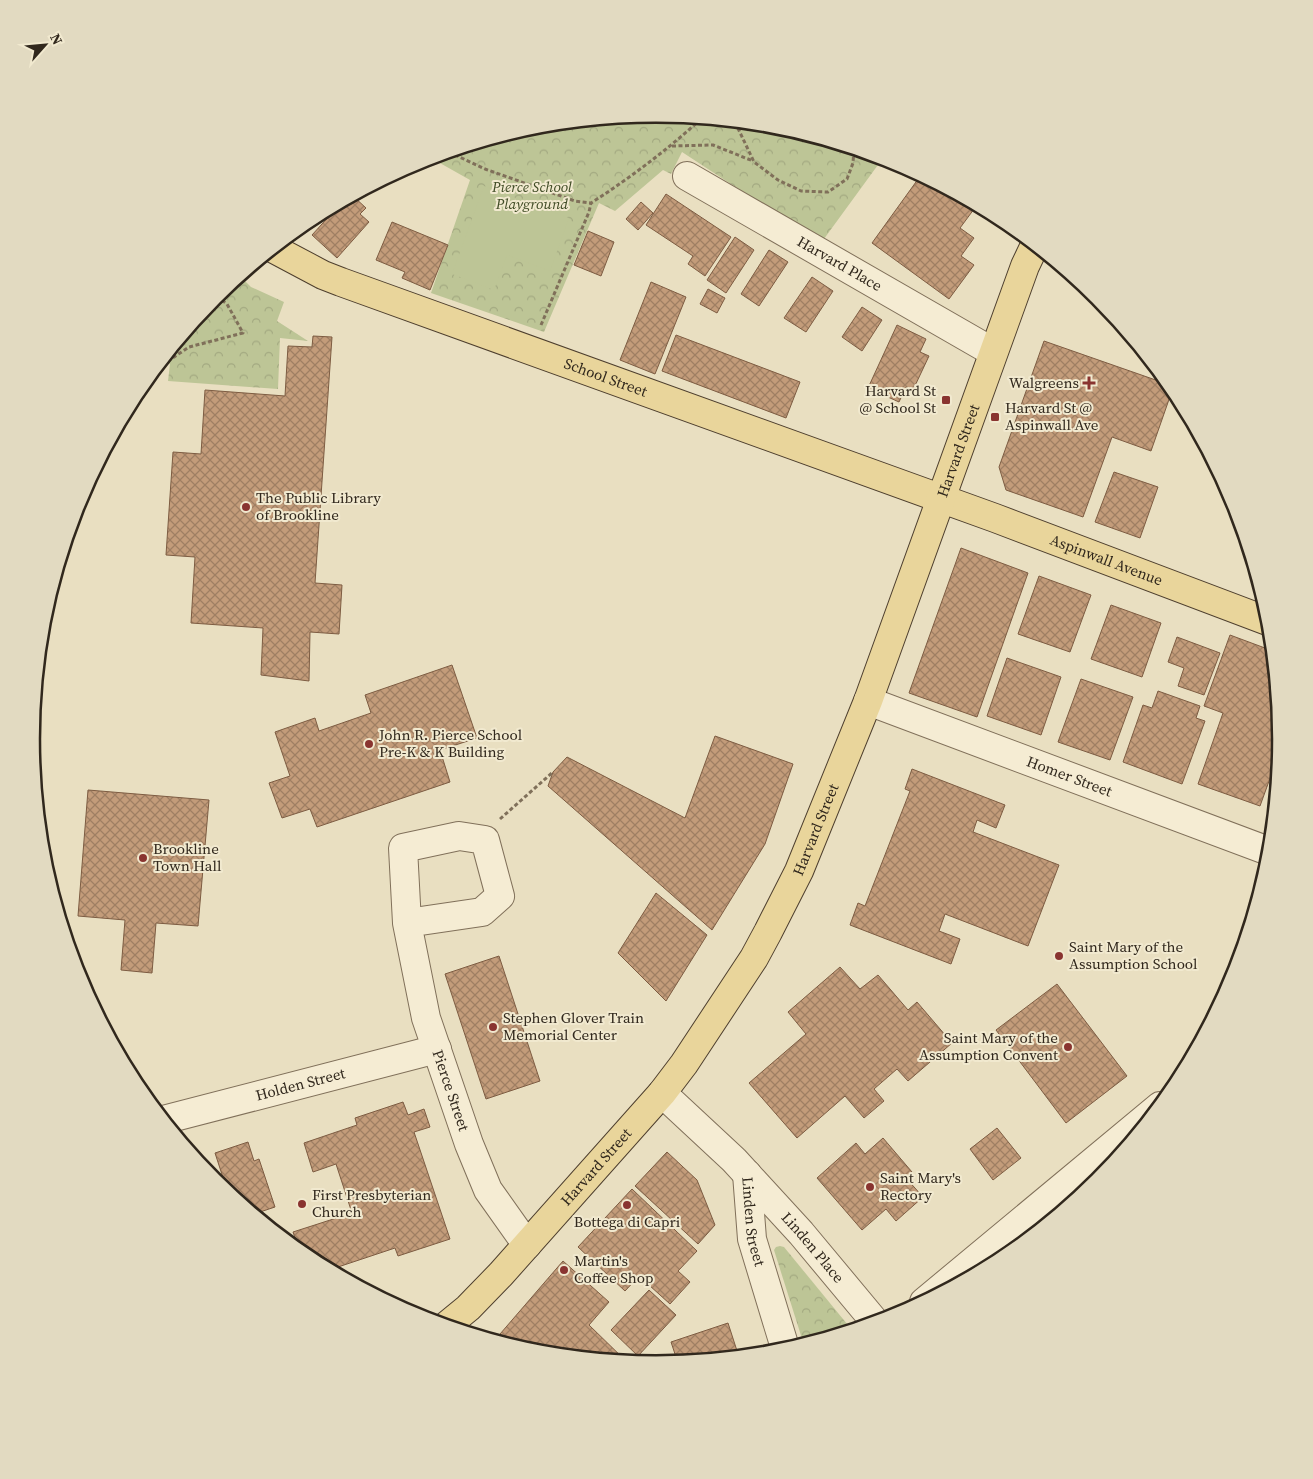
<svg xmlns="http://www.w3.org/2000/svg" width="1313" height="1479" font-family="'Source Serif 4',serif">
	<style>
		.park { fill: url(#park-crowns) }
		.garden { fill: #bdc596 }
		.building { fill: url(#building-cross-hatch); stroke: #7d5c42 }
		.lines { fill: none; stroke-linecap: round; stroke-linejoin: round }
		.minor-casing { stroke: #80705a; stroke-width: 30 }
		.major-casing { stroke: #4e3f2e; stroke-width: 30 }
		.path { stroke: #80705a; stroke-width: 3; stroke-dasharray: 4 2.5; stroke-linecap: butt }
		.minor { stroke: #f5ecd3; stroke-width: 28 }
		.major { stroke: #e9d59b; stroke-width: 28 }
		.poi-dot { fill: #893430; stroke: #f1e9cf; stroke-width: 2 }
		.labels { text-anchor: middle; stroke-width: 4; stroke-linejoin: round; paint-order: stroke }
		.park-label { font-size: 15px; font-style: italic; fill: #404c26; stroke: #f1e9cf }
		.street-label { font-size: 15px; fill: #31281d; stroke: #f1e9cf }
		.poi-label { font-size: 15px; fill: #31281d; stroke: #f1e9cf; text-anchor: start }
		.rim { fill: none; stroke: #31281d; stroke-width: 2.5 }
	</style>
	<defs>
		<pattern id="park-crowns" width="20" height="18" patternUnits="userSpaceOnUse" patternTransform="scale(1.25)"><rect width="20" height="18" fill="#bdc596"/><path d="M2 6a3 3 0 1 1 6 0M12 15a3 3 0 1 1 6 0" fill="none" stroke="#a3a981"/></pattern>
		<pattern id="building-cross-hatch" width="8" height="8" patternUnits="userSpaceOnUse" patternTransform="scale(1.25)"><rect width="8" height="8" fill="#c39c7a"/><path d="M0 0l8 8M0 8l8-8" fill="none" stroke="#9f7f63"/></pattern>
	</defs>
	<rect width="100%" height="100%" fill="#e9dfc1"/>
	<g class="park">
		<path d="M657,114l122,12 104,32 -62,85 -139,-91 -11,22 -8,-4 -48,41 -16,-8 -55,129 -113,-39 39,-113 -39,-22 104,-32z"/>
		<path d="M240,276l11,11 33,15 -7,19 31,20 -28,-3 -2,51 -110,-8 2,-17 -7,-4 52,-63z"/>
		<path d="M780,1246l4,1 68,83 -48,15 -30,-95 2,-3z"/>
	</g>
	<path class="garden" d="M484,186l85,32 -19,53 -43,-16 -13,35 -42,-16z"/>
	<g class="building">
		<path d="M921,175l56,30 -17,23 14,10 -13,18 13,9 -25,34 -77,-56z"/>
		<path d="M666,194l65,43 -26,39 -17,-12 5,-8 -47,-31z"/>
		<path d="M353,196l13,12 -6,6 9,8 -32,36 -25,-23 30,-33z"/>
		<path d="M641,202l12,11 -15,17 -12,-11z"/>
		<path d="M392,222l56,23 -18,45 -28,-12 3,-6 -29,-12z"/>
		<path d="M588,231l26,11 -13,34 -27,-11z"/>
		<path d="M735,237l19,13 -28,43 -19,-13z"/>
		<path d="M769,250l19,12 -29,44 -18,-12z"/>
		<path d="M812,277l21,14 -27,41 -22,-14z"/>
		<path d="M651,282l35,15 -31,77 -35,-14z"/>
		<path d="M708,289l17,9 -8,15 -17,-9z"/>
		<path d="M862,307l20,13 -20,31 -20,-14z"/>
		<path d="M897,325l29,14 -6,13 9,4 -16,34 -7,-3 -7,15 -31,-14z"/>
		<path d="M676,335l124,47 -14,36 -124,-47z"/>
		<path d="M313,336l19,1 -17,246 27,2 -3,49 -29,-2 -1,49 -48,-6 2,-47 -72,-5 4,-66 -29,-2 7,-103 28,2 4,-64 80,6 3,-50 24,1z"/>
		<path d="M1044,341l126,44 3,3 -22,63 -39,-14 -29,80 -77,-27 -7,-23z"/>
		<path d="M1114,472l44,15 -18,51 -45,-16z"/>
		<path d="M961,548l67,25 -51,144 -68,-24z"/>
		<path d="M1039,576l52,19 -21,57 -52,-18z"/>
		<path d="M1111,605l50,18 -19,54 -51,-18z"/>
		<path d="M1230,635l43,16 9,89 -1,8 -21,58 -62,-22 25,-71 -19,-7z"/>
		<path d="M1177,637l43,16 -16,42 -26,-9 6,-18 -16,-6z"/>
		<path d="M1007,658l54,19 -20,58 -54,-19z"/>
		<path d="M452,665l25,73 -37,12 10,32 -133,45 -7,-18 -28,9 -13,-35 21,-7 -15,-44 40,-14 4,13 52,-18 -6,-18z"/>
		<path d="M1081,679l52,18 -23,63 -52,-18z"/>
		<path d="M1158,691l42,15 -4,12 9,3 -23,63 -59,-22 20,-57 9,3z"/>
		<path d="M715,736l78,28 -28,80 -53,86 -164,-144 5,-14 14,-15 118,61z"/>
		<path d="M912,769l93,36 -9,23 -19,-8 -4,12 86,33 -31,81 -83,-32 -6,17 21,8 -9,25 -101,-39 8,-22 7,3 45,-115 -5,-2z"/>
		<path d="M88,790l121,10 -11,126 -42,-3 -4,50 -31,-3 4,-50 -47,-4z"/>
		<path d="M656,893l51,42 -41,66 -48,-48z"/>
		<path d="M499,956l41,125 -54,18 -41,-125z"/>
		<path d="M840,967l20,22 18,-14 30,35 9,-8 35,41 -44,38 -11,-12 -23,20 10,12 -20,17 -19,-22 -48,42 -48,-55 57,-49 -18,-22z"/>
		<path d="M1057,984l70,92 -61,47 -70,-93z"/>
		<path d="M403,1102l5,13 16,-6 6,18 -16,5 36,107 -52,17 -3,-8 -66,22 -20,-11 -9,-7 -7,-20 59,-19 -16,-49 -23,8 -9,-29 53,-18 -2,-7z"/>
		<path d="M997,1128l24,30 -28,22 -23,-31z"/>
		<path d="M883,1138l29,34 -6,6 17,19 -27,24 -10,-12 -24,21 -45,-52 39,-35 9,11z"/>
		<path d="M248,1142l6,19 5,-2 16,48 -21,7 -26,-21 -13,-40z"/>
		<path d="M667,1152l30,28 18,45 -17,19 -63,-58z"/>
		<path d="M198,1153l6,15 -11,-13z"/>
		<path d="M632,1189l65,62 -19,20 12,11 -20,22 -31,-28 -14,15 -47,-44z"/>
		<path d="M563,1261l46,41 -20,23 38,37 -37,-4 -7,-5 -4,4 -45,-4 -40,-12z"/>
		<path d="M649,1290l27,25 -38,41 -27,-26z"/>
		<path d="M728,1323l11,34 -61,6 -7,-21z"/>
	</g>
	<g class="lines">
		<defs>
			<g id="minor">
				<path id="s1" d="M687,176l306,176"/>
				<path id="s2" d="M868,701l403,151"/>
				<path id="s3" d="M407,923l75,-11 18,-16 -15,-56 -26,-4 -56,12 4,75 19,95 43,126 19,46 39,55"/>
				<path id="s4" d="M662,1093l72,67 67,73 75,90"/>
				<path id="s5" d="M163,1120l274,-71"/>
				<path id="s6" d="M747,1174l5,65 34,112"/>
				<path d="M924,1302l236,-196"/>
			</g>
			<g id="major">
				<path id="s7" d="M274,249l49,26 18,7 654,236 275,104"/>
				<path id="s8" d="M446,1326l22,-18 33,-34 161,-181 22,-29 70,-106 14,-26 31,-61 69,-170 157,-435 10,-21"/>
			</g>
		</defs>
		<use href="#minor" class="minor-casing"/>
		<use href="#major" class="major-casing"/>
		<g class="path">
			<path d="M735,122l19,40 24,18 23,11 27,1 19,-13 6,-16 1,-14"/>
			<path d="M672,146l41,-1 40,16"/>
			<path d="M449,152l36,17 90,32 16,2c39,-25 76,-53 110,-84"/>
			<path d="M541,325l48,-113 2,-9"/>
			<path d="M161,362l7,-1 21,-14 54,-14 -16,-29 -11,-8"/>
			<path d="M500,819l53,-47"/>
		</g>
		<use href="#minor" class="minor"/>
		<use href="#major" class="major"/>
	</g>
	<g class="poi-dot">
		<path d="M1086.5 375.5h5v5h5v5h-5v5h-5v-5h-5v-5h5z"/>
		<rect x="941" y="395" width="10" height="10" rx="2.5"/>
		<rect x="990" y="412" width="10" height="10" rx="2.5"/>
		<circle cx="246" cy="507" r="5"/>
		<circle cx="369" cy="744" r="5"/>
		<circle cx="143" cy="858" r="5"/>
		<circle cx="1059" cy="956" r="5"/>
		<circle cx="493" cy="1027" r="5"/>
		<circle cx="1068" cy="1047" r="5"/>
		<circle cx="870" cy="1187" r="5"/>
		<circle cx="302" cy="1204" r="5"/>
		<circle cx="627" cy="1205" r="5"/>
		<circle cx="564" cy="1270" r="5"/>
	</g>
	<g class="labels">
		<g class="park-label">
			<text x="532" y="192">Pierce School<tspan x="532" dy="17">Playground</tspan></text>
		</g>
		<g class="street-label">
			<text dy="5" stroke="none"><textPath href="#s1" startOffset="176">Harvard Place</textPath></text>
			<text dy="5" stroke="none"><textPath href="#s7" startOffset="356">School Street</textPath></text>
			<text dy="5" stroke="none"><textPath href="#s8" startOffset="1029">Harvard Street</textPath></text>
			<text dy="5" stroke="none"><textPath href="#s7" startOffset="889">Aspinwall Avenue</textPath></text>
			<text dy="5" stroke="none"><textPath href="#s2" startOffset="215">Homer Street</textPath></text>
			<text dy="5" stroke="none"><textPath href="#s8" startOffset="624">Harvard Street</textPath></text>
			<text dy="5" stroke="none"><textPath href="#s5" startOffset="142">Holden Street</textPath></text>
			<text dy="5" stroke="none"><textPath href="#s3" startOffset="490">Pierce Street</textPath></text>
			<text dy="5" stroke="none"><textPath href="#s8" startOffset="219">Harvard Street</textPath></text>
			<text dy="5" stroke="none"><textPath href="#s6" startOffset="48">Linden Street</textPath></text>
			<text dy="5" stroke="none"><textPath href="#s4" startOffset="216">Linden Place</textPath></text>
		</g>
		<g class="poi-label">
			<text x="1079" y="388" text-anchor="end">Walgreens</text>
			<text x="936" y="396" text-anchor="end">Harvard St<tspan x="936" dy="17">@ School St</tspan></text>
			<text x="1005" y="413">Harvard St @<tspan x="1005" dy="17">Aspinwall Ave</tspan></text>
			<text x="256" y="503">The Public Library<tspan x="256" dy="17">of Brookline</tspan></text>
			<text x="379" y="740">John R. Pierce School<tspan x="379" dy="17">Pre-K &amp; K Building</tspan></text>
			<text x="153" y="854">Brookline<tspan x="153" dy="17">Town Hall</tspan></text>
			<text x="1069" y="952">Saint Mary of the<tspan x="1069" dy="17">Assumption School</tspan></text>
			<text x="503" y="1023">Stephen Glover Train<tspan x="503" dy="17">Memorial Center</tspan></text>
			<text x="1058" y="1043" text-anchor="end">Saint Mary of the<tspan x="1058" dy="17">Assumption Convent</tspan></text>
			<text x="880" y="1183">Saint Mary's<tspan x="880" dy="17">Rectory</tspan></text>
			<text x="312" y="1200">First Presbyterian<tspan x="312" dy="17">Church</tspan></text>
			<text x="627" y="1227" text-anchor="middle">Bottega di Capri</text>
			<text x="574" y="1266">Martin's<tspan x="574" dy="17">Coffee Shop</tspan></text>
		</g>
	</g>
	<path d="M0 0H1313V1479H0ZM40 739a616 616 0 1 1 1232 0a616 616 0 1 1-1232 0Z" fill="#e2dac1" fill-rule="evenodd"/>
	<path class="rim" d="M40 739a616 616 0 1 1 1232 0a616 616 0 1 1-1232 0Z"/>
	<g transform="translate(45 45) rotate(63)" stroke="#f1e9cf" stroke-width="4" paint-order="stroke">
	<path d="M0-4L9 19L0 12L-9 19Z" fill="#31281d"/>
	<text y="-8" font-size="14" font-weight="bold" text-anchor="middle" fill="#31281d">N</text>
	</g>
</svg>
